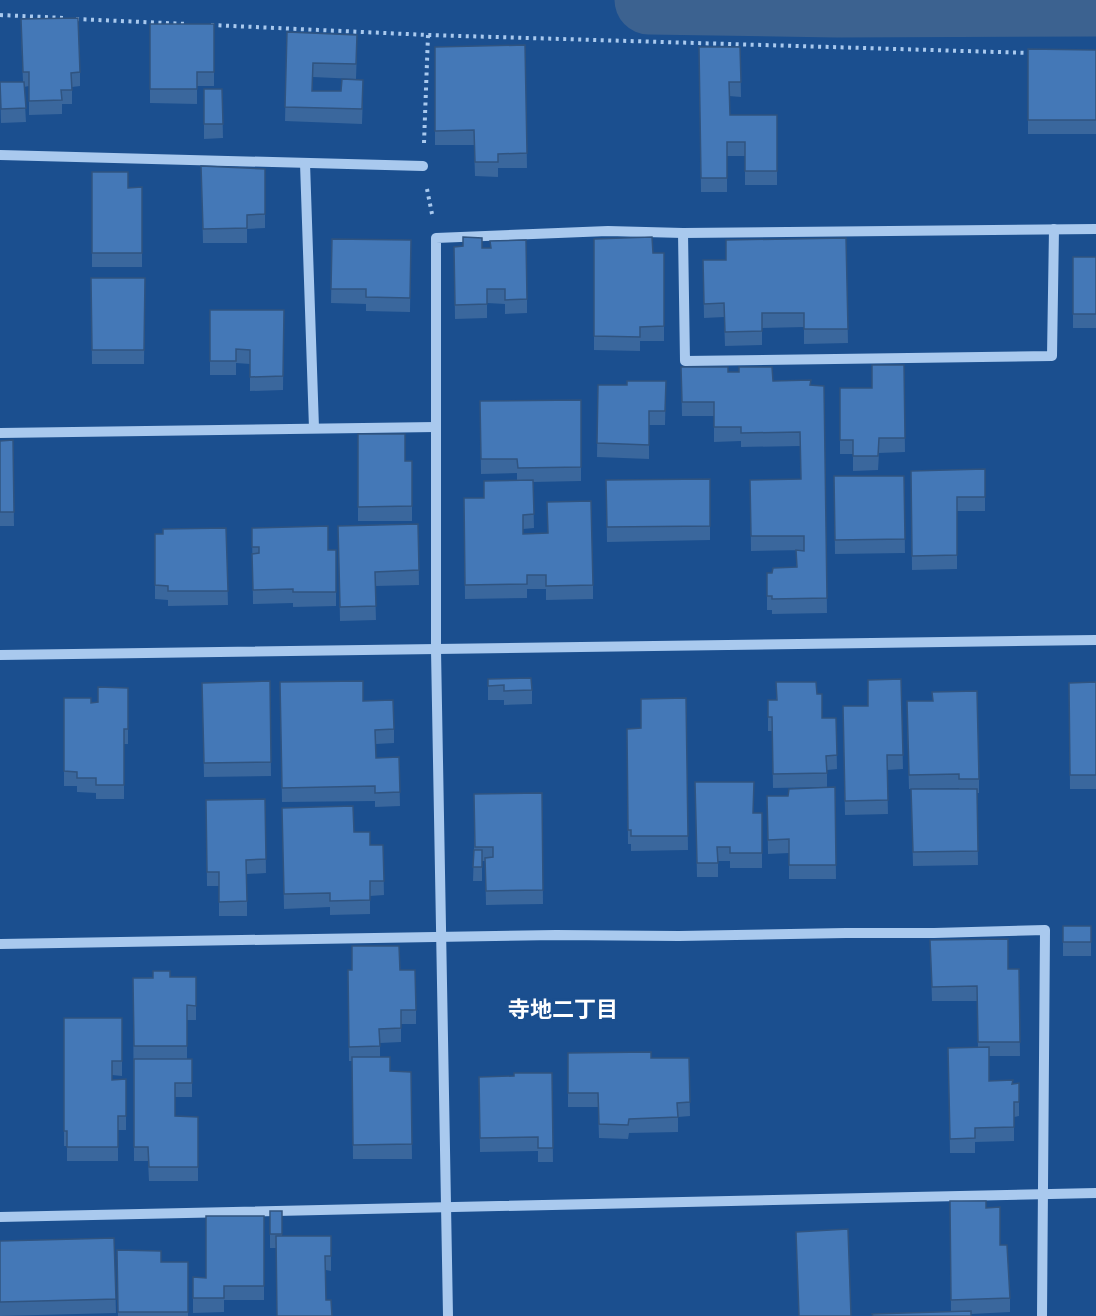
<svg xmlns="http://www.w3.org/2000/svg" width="1096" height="1316" font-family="Arial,'Noto Sans JP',sans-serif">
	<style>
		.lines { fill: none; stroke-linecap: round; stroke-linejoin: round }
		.river { stroke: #3c6290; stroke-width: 69 }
		.path { stroke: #a9c9ee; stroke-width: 4; stroke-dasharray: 3 4.5; stroke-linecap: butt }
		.minor { stroke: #a9c9ee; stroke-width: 10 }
		.wall { fill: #3a679d }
		.building { fill: #4478b7; stroke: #305480; stroke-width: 1.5 }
		.labels { text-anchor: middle; stroke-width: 6; stroke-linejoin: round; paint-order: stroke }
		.neighbourhood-label { font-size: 22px; font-weight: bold; fill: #fff; stroke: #1b4f8f }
	</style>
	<rect width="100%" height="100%" fill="#1b4f8f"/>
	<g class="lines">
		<path class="river" d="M649,0l188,3 259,-1"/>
		<g class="path">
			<path d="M0,15l65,3"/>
			<path d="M76,19l112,5"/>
			<path d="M211,25l217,10 603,18"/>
			<path d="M424,143l4,-108"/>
			<path d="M427,189l5,25"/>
		</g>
		<g class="minor">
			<path d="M0,155l423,11"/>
			<path d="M305,163l9,265"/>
			<path d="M683,233l2,128 367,-5 2,-127"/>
			<path d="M0,433l436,-6"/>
			<path d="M0,655l1096,-15"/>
			<path d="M0,944l556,-9 123,1 167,-3h88l111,-3 -3,386"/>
			<path d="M0,1217l1096,-24"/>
			<path d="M448,1316l-12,-666v-412l172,-7 75,2 413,-4"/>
		</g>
	</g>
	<g class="wall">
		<path d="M150,24h64v62h-17v18l-47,-1z"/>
		<path d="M287,32l70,17 -1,30 -43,-2 -1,14h29l22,3 -1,30 -77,-3z"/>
		<path d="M21,33l59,39v14l-8,1v17h-10v10l-33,1v-29l-5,1 2,35 -25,1 -1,-41h23z"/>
		<path d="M525,45l2,123h-29v9l-23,-1 -1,-31h-39v-98z"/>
		<path d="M699,47h41l1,50 -12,-1 1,19h47v70h-32v-29h-18v36h-26z"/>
		<path d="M1028,49l68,1v84h-68z"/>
		<path d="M204,89h18l1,49 -19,1z"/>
		<path d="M201,166l64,3v59l-18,1v14h-44z"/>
		<path d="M92,172l36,16 14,-1v80h-50z"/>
		<path d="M846,238l2,105 -44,1v-17l-42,1v17l-37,1 -1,-29 -20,1 -1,-58h23z"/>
		<path d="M332,239l79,1 -1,72 -44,-1v-7l-35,-1z"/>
		<path d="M594,239l59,14h11v88h-24v10l-46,-1z"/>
		<path d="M454,247l28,1 45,51v14l-22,1v-10l-18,-1v15l-32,1z"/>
		<rect x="1073" y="257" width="23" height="71"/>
		<path d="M91,278h54l-1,86h-52z"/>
		<path d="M210,310h74l-1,80 -33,1v-27l-14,-1v12h-26z"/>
		<path d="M904,365l1,87 -26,1 -1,17 -25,1v-17h-13v-66h32z"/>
		<path d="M681,367l47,5 45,9 37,4 14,1 3,227 -55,1v-4h-5v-37h5l24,-6v-17h8l-53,1 -1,-71 51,-1 -1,-33 -59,1v-6l-27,1v-26h-32z"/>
		<path d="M666,381l-1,44h-16v34l-52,-2 1,-72h29z"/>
		<path d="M581,400v81l-48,1 1,46 -11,1v5l70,51v14l-47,1v-11h-19v9l-62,1 -1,-101h20l33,-18v-7l-36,1 -1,-73z"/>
		<path d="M358,434l47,27h7v60h-54z"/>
		<path d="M13,440l1,86h-14v-85z"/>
		<path d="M985,469v42h-28v58l-45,1 -1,-99z"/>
		<path d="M834,476h70l1,77 -70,1z"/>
		<path d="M710,479v61l-103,2 -1,-62z"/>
		<path d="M418,524l1,61 -44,1 1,34 -36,1 -2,-95z"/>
		<path d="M226,528l2,77 -60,1v-6l-13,-1v-65h8z"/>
		<path d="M252,528l76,22h8v56l-43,1v-4l-40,1z"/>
		<path d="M488,679l44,11v14l-28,1v-5h-16z"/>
		<path d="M901,679l2,90 -16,1 1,44 -43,1 -2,-109h25z"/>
		<path d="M270,681l1,95 -67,1 -2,-94z"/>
		<path d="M280,682l83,19 31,28v14l-18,1v14l23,-1 1,49 -25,1v-6l-93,1z"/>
		<path d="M776,682l41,12 5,24h14l1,51 -10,1v17l-54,1 -1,-57h-4v-31h8z"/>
		<path d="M1096,682v107h-26l-1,-106z"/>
		<path d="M128,688v56h-4v55h-28v-6l-19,-1v-6h-13v-88l27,5 7,-1z"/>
		<path d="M686,698l2,152 -57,1v-7h-3l-1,-115 14,-1z"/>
		<path d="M907,715l72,64v14h-2l1,72 -65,1 -2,-77h48v-1l-50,1z"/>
		<path d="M695,782l59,31h8v55h-32v-7h-12v16h-21z"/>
		<path d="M835,787l1,92h-47v-26l-21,1 -1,-58h21z"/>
		<path d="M542,793l1,111 -57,1 -1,-44h-3v20h-9l1,-31v-56z"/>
		<path d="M265,799l1,74 -19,1v42h-28v-30h-12l-1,-86z"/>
		<path d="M282,808l72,24 16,13h13l1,50 -14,1v18l-40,1v-8l-46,2z"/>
		<rect x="1063" y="926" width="28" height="30"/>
		<path d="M930,940l78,29h11l1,87h-31v25l23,3 7,-1v33l-5,1v24l-39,1v11h-25l-2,-105h30l-1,-47h-45z"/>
		<path d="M348,970h52l16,40v14h-15v18l-21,1v14l10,14 21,1 1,87h-59l-1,-98h-3z"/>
		<path d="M170,977h26v43h-9v39h5v38h-17v19l23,1v64h-49l-1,-20h-14l-1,-183z"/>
		<path d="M64,1018h58v58l-10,-1v5l14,-1v51h-8v31h-51v-15h-3z"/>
		<path d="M568,1053l83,5h38l1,58 -12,1v15l-49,1 -1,6 -29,-1 -1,-31h-30z"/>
		<path d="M552,1073l1,89h-15v-11l-58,1 -1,-75 35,-1z"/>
		<path d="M950,1201l36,7 14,37 10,53v14l-39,2 -20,-2z"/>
		<path d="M270,1211h12v25h49v35l-5,-1v30l-50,-52h-6z"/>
		<path d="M264,1216v84h-40v12l-31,1v-36l13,1z"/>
		<path d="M114,1238l2,75 -116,3v-75z"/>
		<path d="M117,1250l44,12h27v54h-70z"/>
	</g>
	<g class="building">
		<path d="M78,18l2,54 -9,1 1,17h-11l1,10 -33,1v-29h-6l-2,-53z"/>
		<path d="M150,24h64v48h-17v17h-47z"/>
		<path d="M287,32l70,3 -1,29 -43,-1 -1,28h29l1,-12 21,1 -1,29 -77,-2z"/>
		<path d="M525,45l2,108 -29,1v8h-23l-1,-32 -39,1v-84z"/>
		<path d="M699,47h41l1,35h-12l1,33h47v56h-32v-29h-18v36h-26z"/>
		<path d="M1028,49l68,1v70h-68z"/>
		<path d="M0,82h24l2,26 -25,1z"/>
		<path d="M204,89h18l1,35h-19z"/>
		<path d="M201,166l64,3v45l-18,1v13l-44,1z"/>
		<path d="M92,172h36v16l14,-1v66h-50z"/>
		<path d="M463,237l19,1v10h9l-1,-7 36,-1 1,59 -22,1v-11h-18v15l-32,1 -1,-58 9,-1z"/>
		<path d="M652,237l1,16h11v73l-24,1v10l-46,-1v-97z"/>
		<path d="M846,238l2,91h-44v-16h-42v18l-37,1 -1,-29 -20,1 -1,-44h23v-20z"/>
		<path d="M332,239l79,1 -1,58 -44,-1v-8h-35z"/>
		<rect x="1073" y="257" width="23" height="57"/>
		<path d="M91,278h54l-1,72h-52z"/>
		<path d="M210,310h74l-1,66 -33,1v-27l-14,-1v12h-26z"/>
		<path d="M872,365h32l1,73h-26l-1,18h-25v-16h-13v-52h32z"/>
		<path d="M681,367h47v5h11v-5h33l1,14 38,-1 -1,5 14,1 3,212 -55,1v-3h-5v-23h5l1,-5 24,-1 -1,-17 8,1v-15h-53l-1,-56 51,-1 -1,-47 -59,1v-6h-27v-25h-32z"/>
		<path d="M627,381h39l-1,30h-16v34l-52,-2 1,-58h29z"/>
		<path d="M581,400v67l-63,1 -1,-9h-36l-1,-58z"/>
		<path d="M358,434h47v27h7v45l-54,1z"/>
		<path d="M13,440l1,72h-14v-71z"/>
		<path d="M985,469v28h-28v58l-45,1 -1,-85z"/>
		<path d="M834,476h70l1,63 -70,1z"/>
		<path d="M710,479v47l-103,1 -1,-47z"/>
		<path d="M533,480l1,34 -11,1v19l25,-1 -1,-31 44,-1 2,84 -47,1v-11h-19v9l-62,1 -1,-87h20v-17z"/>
		<path d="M418,524l1,46 -44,2 1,34 -36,1 -2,-81z"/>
		<path d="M328,526v24h8v42h-43v-3l-40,1 -1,-36 7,-1v-6h-7v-19z"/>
		<path d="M226,528l2,63h-60v-5l-13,-1v-51h8v-5z"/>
		<path d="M531,678l1,12 -28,1v-6l-16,1v-7z"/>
		<path d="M901,679l2,76h-16l1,45 -43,1 -2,-95h25v-26z"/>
		<path d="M270,681l1,81 -67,1 -2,-80z"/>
		<path d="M363,681v20l30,-1 1,29 -19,1 1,28 23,-1 1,35 -25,1v-7l-93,2 -2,-106z"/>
		<path d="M776,682h40l1,12h5v24h14l1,37 -11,1 1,17 -54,1 -1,-57h-4v-17h9z"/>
		<path d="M1096,682v93h-26l-1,-92z"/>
		<path d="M98,687l30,1v41h-4v56h-28v-7h-19v-6l-13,-1v-73h27v5l7,-1z"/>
		<path d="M977,691l2,88h-20v-5l-50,1 -2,-74h26l-1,-9z"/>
		<path d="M686,698l2,138h-57v-6h-3l-1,-101 14,-1v-29z"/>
		<path d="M695,782h59l-1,31h9v40h-32v-6h-13l1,16h-21z"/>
		<path d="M835,787l1,78h-47v-26l-21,1 -1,-44h21l1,-7z"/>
		<path d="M911,789h66l1,62 -65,1z"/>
		<path d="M542,793l1,97 -57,1 -1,-33 8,-1v-10h-18l-1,-53z"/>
		<path d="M265,799l1,60 -20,1 1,41 -28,1v-30h-12l-1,-72z"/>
		<path d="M353,806l1,26h16v13h13l1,36h-14v19l-40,1v-8l-46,1 -2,-86z"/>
		<path d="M474,850h8v17h-9z"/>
		<rect x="1063" y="926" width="28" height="16"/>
		<path d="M1008,939v30h11l1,73h-42l-1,-56 -45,1 -2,-47z"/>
		<path d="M352,946h47l1,24h15l1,40h-15v18l-22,1 1,17 -31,1 -1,-77h4z"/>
		<path d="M153,971h17v6h26v29l-9,-1v41h-53l-1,-68h20z"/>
		<path d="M64,1018h58v43h-10v19l14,-1v37h-8v31h-51v-16h-3z"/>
		<path d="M989,1047v34l24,-1 -1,4 7,-1v19h-5v25l-39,1v10l-25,1 -2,-91z"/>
		<path d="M651,1052v6h38l1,44 -13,1 1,14 -49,2 -1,6 -29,-1 -1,-31h-30v-40z"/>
		<path d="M352,1057h38v14l21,1 1,72 -59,1z"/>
		<path d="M134,1059h58v24h-17v33l23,1v50h-49l-1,-20h-14z"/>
		<path d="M514,1073h38l1,75h-15v-11l-58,1 -1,-61 35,-1z"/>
		<path d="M950,1201h36v7l14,-1v38h7l3,53 -59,2z"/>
		<rect x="270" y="1211" width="12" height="23"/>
		<path d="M206,1216h58v70h-40v12h-31v-21l13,1z"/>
		<path d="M848,1229l3,87h-52l-3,-84z"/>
		<path d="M276,1236h55v20h-6l1,44h5l1,16h-55z"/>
		<path d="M114,1238l2,61 -116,3v-61z"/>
		<path d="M117,1250l44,1v11h27v50h-70z"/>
		<path d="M971,1311v5h-98l-1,-2z"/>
	</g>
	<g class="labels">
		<g class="neighbourhood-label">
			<text x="563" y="1017">寺地二丁目</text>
		</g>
	</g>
</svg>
